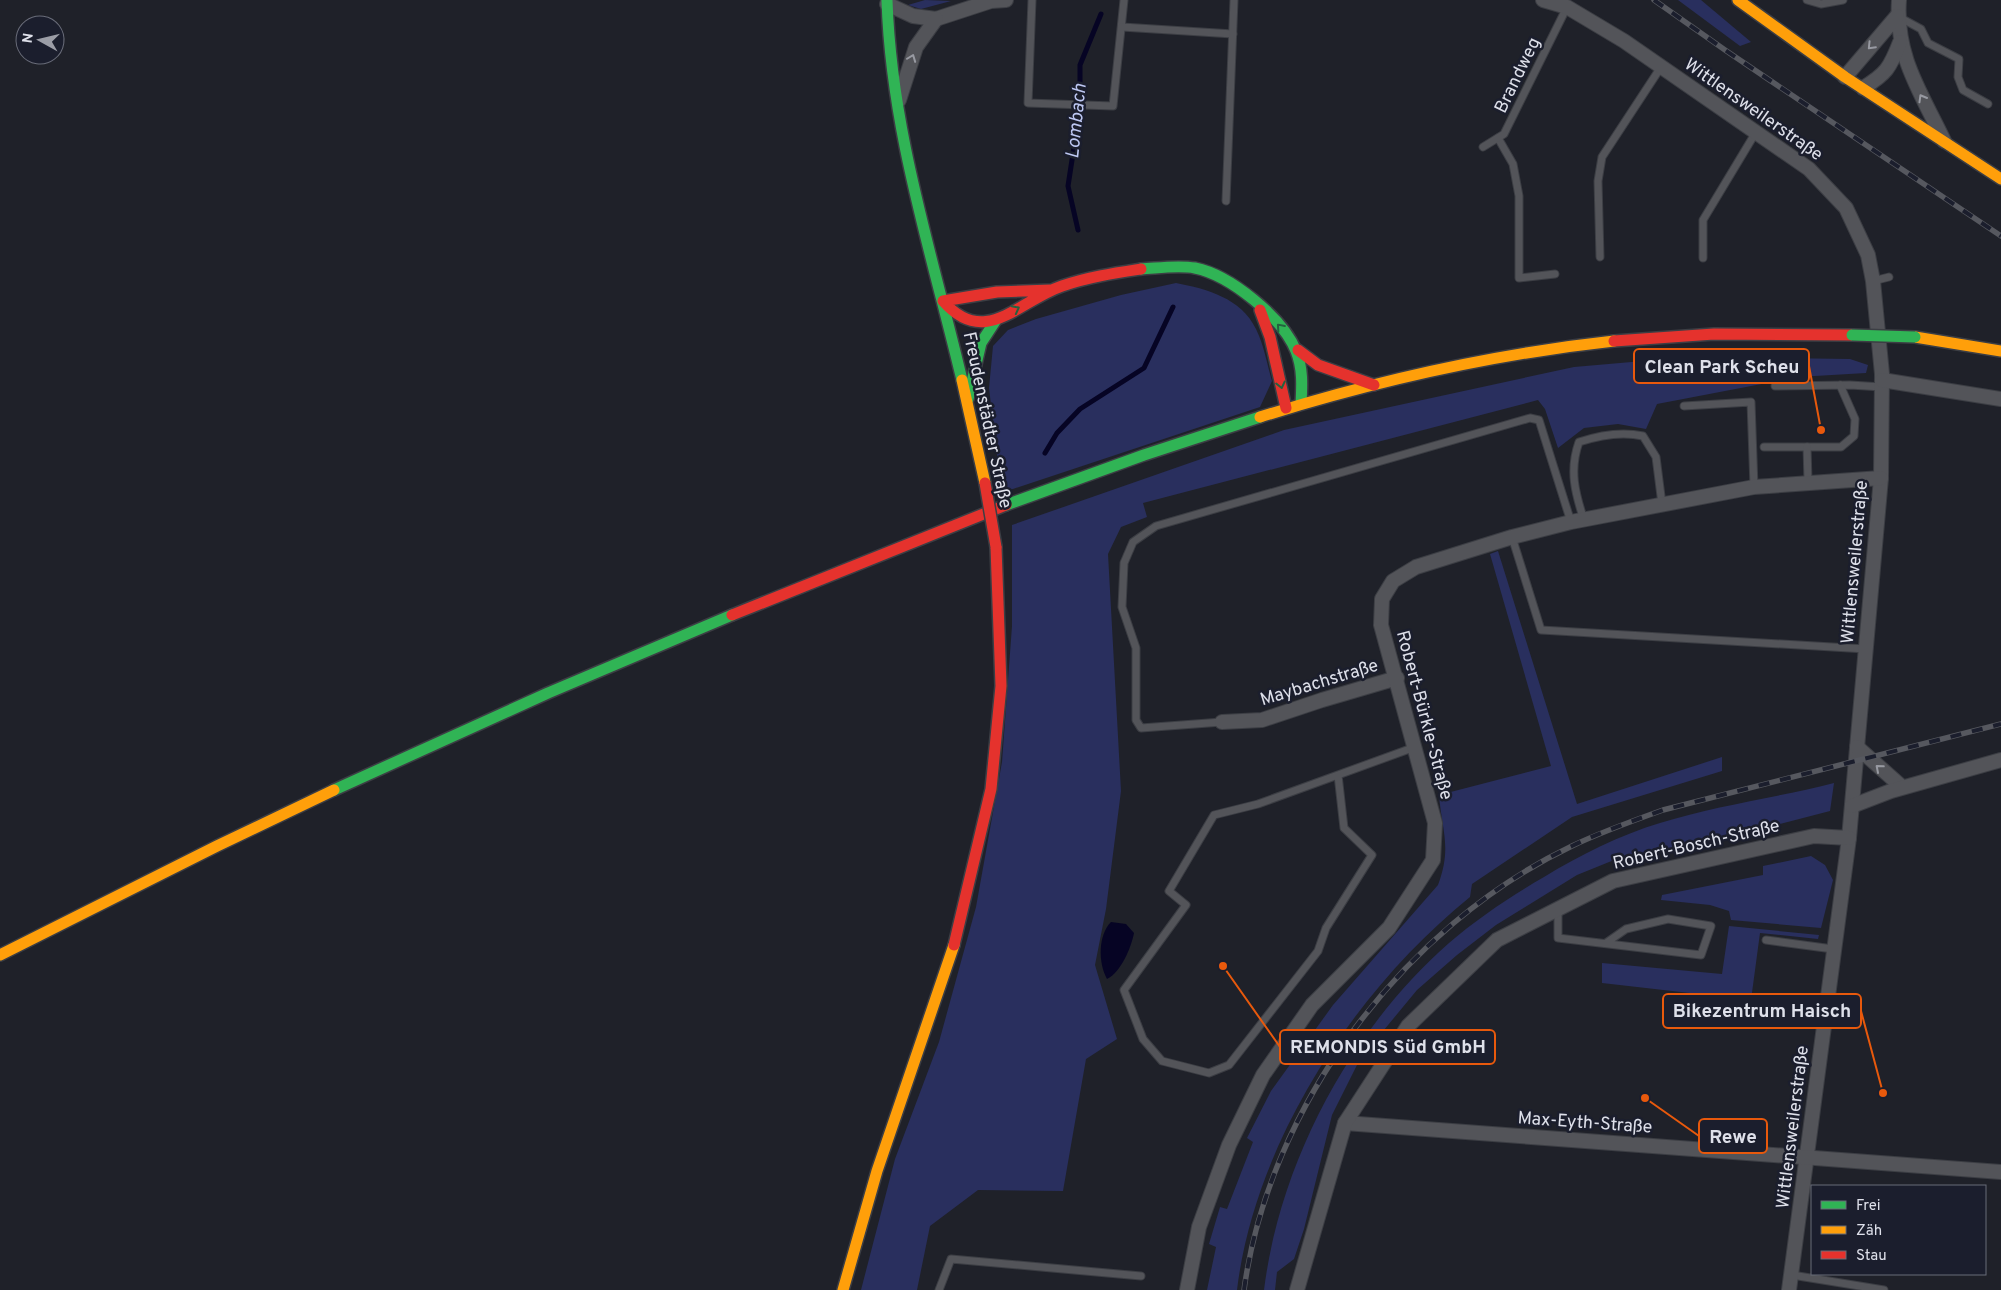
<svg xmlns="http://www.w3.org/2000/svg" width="2001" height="1290" font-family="Overpass,sans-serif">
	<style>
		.green { fill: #292f5e }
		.water { fill: #060424 }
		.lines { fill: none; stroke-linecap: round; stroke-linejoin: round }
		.stream { stroke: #060424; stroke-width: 5 }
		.lane-casing { stroke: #3c3e44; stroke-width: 9 }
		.street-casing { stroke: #3c3e44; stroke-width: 16 }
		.fast-casing { stroke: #3c3e44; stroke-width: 14 }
		.slow-casing { stroke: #3c3e44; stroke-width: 14 }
		.jam-casing { stroke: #3c3e44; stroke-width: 14 }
		.lane { stroke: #535459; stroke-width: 7 }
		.street { stroke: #535459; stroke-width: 14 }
		.fast { stroke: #30b455; stroke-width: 11 }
		.slow { stroke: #ff9f0a; stroke-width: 11 }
		.jam { stroke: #e5322d; stroke-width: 11 }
		.rail-casing { stroke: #56585f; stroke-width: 5.5 }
		.rail { stroke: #1b1e2d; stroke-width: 4; stroke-dasharray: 11; stroke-linecap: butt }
		.fast-bridge-casing { stroke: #3c3e44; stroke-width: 14; stroke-linecap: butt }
		.jam-bridge-casing { stroke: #3c3e44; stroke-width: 14; stroke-linecap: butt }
		.fast-bridge { stroke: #30b455; stroke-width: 11 }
		.jam-bridge { stroke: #e5322d; stroke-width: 11 }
		.oneway { stroke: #989aa2 }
		.oneway2 { stroke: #24623f }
		.labels { text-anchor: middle; stroke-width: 5; stroke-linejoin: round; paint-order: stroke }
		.street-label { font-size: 18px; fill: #dee0ea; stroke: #1b1e2d }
		.water-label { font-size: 19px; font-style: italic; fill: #bdc7f2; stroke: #1b1e2d }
		.leader { fill: none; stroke: #e8590c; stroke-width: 2 }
		.callout-dot { fill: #e8590c; stroke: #1b1e2d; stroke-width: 2 }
		.callout { fill: #1b1e2d; stroke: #e8590c; stroke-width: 2 }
		.callout-label { font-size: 19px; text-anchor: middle; font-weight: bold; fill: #dee0ea }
	</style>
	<rect width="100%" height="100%" fill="#1f2129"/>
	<g class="green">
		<path d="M925,0l26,1 -30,8 -13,-4z"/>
		<path d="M1678,0h23l50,42 -11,4z"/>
		<path d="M1176,283c31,6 65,15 80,46 8,16 11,35 16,52l-12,26 -256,85 -3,-3 -12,-101 4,-42 15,-16 28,-11 85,-24z"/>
		<path d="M1689,357l161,2 18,6 -2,8 -68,4 -141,27 -11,25 -28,-5 -34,4 -26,20 -13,-39 -7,-9 -395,103 4,14 -26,10 -13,27 13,237 -15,118 -11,56 22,74 -31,20 -23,132 -85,-1 -48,36 -13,64h-56l34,-131 44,-117 37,-135 26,-145 10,-136v-101l272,-95 290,-63z"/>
		<path d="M1498,551l79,253 145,-47v14l-150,46 -100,67 -2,13c-115,93 -215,244 -233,393h-30l9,-43 -7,-3 11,-37 7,2 26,-67 -6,-4 24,-47 62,-86 105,-120c14,-38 4,-53 1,-90l112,-29 -61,-212z"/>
		<path d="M1834,783l-4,28 -92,24 -119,23 -42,17 -81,50 -39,30 -40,35 -57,69 -28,56 -28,114 -10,30 -17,13 -2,18h-11c16,-129 87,-261 185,-347 29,-25 62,-47 95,-66 36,-22 76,-42 116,-54 57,-18 116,-25 174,-40z"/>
		<path d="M1811,856l14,9 8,15 -12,48 -90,-8 -2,-9 -19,-6 -49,-5 1,-5 101,-20v-9z"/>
		<path d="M1729,926l90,9 -1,4 -58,-6 -9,67 -149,-17v-20l120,11z"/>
	</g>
	<path class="water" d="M1111,922l15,2 8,9c-3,15 -13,39 -27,46 -9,-16 -9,-44 4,-57z"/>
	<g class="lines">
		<g class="stream">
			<path d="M1078,230l-10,-44 12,-78v-43l21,-51"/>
			<path d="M1045,453l12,-20 23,-24 64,-41 29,-61"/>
		</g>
		<defs>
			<g id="lane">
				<path d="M1032,0l-4,103 85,3 11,-106"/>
				<path d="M1807,0l14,4 22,-4"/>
				<path d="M1897,16l24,13 7,14 31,16 -1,18 5,13 25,14"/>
				<path d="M1122,27l111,7"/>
				<path d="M1498,138l15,26 6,32v82l36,-4"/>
				<path d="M1483,147l21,-13 63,-127"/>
				<path d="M1226,201l8,-201"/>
				<path d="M1600,257l-2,-76 4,-24 59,-90"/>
				<path d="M1703,258v-38l53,-88"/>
				<path d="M1873,281l16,-4"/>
				<path d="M1775,386l75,-1 32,2"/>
				<path d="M1684,406l67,-4 3,85"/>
				<path d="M1764,447h77l13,-11 1,-17 -15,-34"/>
				<path d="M1807,447l1,34"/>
				<path d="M1584,520c-9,-27 -15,-50 -5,-78 21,-7 42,-11 64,-6l13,21 6,47"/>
				<path d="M1512,537l29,93 325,19"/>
				<path d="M1222,722l-81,6 -5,-8v-72l-14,-41 2,-44 9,-21 23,-16 374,-108 9,2 32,102"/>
				<path d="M1338,775l6,53 28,27 -46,73 -8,23 -89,114 -20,8 -47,-12 -19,-22 -19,-49 62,-85 -17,-14 45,-76 44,-11 157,-57"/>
				<path d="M1558,909v29l143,17 10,-29 -43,-7 -42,10 -20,14"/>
				<path d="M1766,940l67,9"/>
				<path d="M1792,1275l92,15"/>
				<path d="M939,1290l12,-31 190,17"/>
			</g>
			<g id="street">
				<path d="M1543,0l24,7 57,34 185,128 37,39 22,47 5,26 9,93 -1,104 -32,360 -60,452"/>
				<path d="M1899,0c-4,57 22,92 45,141"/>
				<path d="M887,4l26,12 23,3 55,-18 15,-1"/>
				<path d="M1845,77l52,-61"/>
				<path d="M1863,88c23,-14 27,-20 37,-46"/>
				<path d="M899,100l17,-53 20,-28"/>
				<path d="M1882,380l119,19"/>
				<path d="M1222,722l40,-2 60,-20 75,-22"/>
				<path d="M1857,747l45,40"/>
				<path d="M1852,806l39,-15 110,-31"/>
				<path d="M1345,1123l656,49"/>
				<path d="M1187,1290l12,-63 30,-82 34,-70 49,-70 77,-77 44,-68 2,-37 -54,-198 1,-26 11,-18 23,-14 96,-30 59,-15 183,-35 127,-9"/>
				<path d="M1297,1290l48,-167 63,-97 89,-86 116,-59 201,-45 35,2"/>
			</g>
			<g id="fast">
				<path d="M887,0c4,130 45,254 75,380"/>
				<path d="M1141,269c18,-1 37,-4 54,-1 35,7 88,50 101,83 7,17 6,35 5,53"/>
				<path d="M968,399l13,-56 15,-23"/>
				<path d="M1006,505l138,-50 116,-38"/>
				<path d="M334,790l214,-97 184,-78"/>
			</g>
			<g id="slow">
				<path d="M1738,0l107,77 156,102"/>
				<path d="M1915,337l86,14"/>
				<path d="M962,380l23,103"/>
				<path d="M1260,417c115,-36 234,-63 354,-76"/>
				<path d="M0,955l217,-109 117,-56"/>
				<path d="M843,1290l34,-119 77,-226"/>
			</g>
			<g id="jam">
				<path d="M1051,290l-54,2 -54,9c42,48 75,0 119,-15 26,-9 53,-13 79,-17"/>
				<path d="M1260,310l10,27 16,71"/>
				<path d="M1614,341l100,-7 138,1"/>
				<path d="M1298,350l20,15 56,20"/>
				<path d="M732,615l274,-110"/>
				<path d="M954,945l37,-156 10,-103 -5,-139"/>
			</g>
		</defs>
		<use href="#lane" class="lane-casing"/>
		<use href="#street" class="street-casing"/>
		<use href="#fast" class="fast-casing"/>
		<use href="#slow" class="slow-casing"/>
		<use href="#jam" class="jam-casing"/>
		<use href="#lane" class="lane"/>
		<use href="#street" class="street"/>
		<use href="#fast" class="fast"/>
		<use href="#slow" class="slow"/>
		<use href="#jam" class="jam"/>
		<defs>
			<g id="rail">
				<path d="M1654,0l71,50 276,186"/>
				<path d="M1244,1290c25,-184 160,-364 328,-444 29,-14 60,-25 91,-36l338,-86"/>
			</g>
		</defs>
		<use href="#rail" class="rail-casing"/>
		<use href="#rail" class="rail"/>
		<defs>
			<path id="fast-bridge" d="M1852,335l63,2"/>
			<path id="jam-bridge" d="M985,483l11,64"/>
		</defs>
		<use href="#fast-bridge" class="fast-bridge-casing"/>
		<use href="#jam-bridge" class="jam-bridge-casing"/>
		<use href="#fast-bridge" class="fast-bridge"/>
		<use href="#jam-bridge" class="jam-bridge"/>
	</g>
	<defs><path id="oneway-chevron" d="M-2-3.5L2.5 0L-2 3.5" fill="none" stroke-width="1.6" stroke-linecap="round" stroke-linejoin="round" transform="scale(1.25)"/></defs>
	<g class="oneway">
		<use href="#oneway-chevron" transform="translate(1871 46) rotate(134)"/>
		<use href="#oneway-chevron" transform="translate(912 58) rotate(-69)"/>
		<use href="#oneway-chevron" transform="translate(1922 98) rotate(-120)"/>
		<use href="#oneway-chevron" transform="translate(1879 768) rotate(-139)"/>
	</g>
	<g class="oneway2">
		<use href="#oneway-chevron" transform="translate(1016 309) rotate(-28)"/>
		<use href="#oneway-chevron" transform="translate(1280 327) rotate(-131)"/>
		<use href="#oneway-chevron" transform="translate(1281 385) rotate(77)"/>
	</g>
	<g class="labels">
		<g class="street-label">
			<text transform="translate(1517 75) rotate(-64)" y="6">Brandweg</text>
			<text transform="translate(1754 109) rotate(35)" y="6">Wittlensweilerstraße</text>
			<text transform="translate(988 420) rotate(78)" y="6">Freudenstädter Straße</text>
			<text transform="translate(1854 562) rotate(-85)" y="6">Wittlensweilerstraße</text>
			<text transform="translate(1319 682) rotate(-17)" y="6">Maybachstraße</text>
			<text transform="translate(1425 715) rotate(75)" y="6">Robert-Bürkle-Straße</text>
			<text transform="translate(1696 844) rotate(-13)" y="6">Robert-Bosch-Straße</text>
			<text transform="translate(1585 1122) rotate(4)" y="6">Max-Eyth-Straße</text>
			<text transform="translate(1792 1127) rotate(-83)" y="6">Wittlensweilerstraße</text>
		</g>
		<g class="water-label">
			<text transform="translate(1075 121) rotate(-84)" y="7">Lombach</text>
		</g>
	</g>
	<path class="leader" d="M1821 430L1809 366M1883 1093L1861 1011M1223 966L1280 1047M1645 1098L1699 1136"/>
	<g class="callout-dot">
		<circle cx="1821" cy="430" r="5"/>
		<circle cx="1883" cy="1093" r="5"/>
		<circle cx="1223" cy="966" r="5"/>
		<circle cx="1645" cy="1098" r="5"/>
	</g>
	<g class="callout">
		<rect x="1634" y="349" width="175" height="34" rx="5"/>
		<rect x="1663" y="994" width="198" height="34" rx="5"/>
		<rect x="1280" y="1030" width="215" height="34" rx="5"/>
		<rect x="1699" y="1119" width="68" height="34" rx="5"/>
	</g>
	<g class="callout-label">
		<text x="1722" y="373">Clean Park Scheu</text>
		<text x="1762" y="1017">Bikezentrum Haisch</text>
		<text x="1388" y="1053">REMONDIS Süd GmbH</text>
		<text x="1733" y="1143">Rewe</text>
	</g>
	<rect x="1811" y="1185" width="175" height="90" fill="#1b1e2d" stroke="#696c79"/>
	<rect x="1821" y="1201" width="25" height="8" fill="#30b455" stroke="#696c79"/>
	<text x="1856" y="1210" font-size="15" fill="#dee0ea">Frei</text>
	<rect x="1821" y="1226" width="25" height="8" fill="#ff9f0a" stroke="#696c79"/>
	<text x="1856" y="1235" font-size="15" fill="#dee0ea">Zäh</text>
	<rect x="1821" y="1251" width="25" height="8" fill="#e5322d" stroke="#696c79"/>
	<text x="1856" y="1260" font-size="15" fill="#dee0ea">Stau</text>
	<g transform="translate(40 40) rotate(278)"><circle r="24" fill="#1b1e2d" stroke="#696c79"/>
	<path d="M0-4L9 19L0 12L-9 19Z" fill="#9b9da6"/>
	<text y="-8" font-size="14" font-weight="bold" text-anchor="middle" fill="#dee0ea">N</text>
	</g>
</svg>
